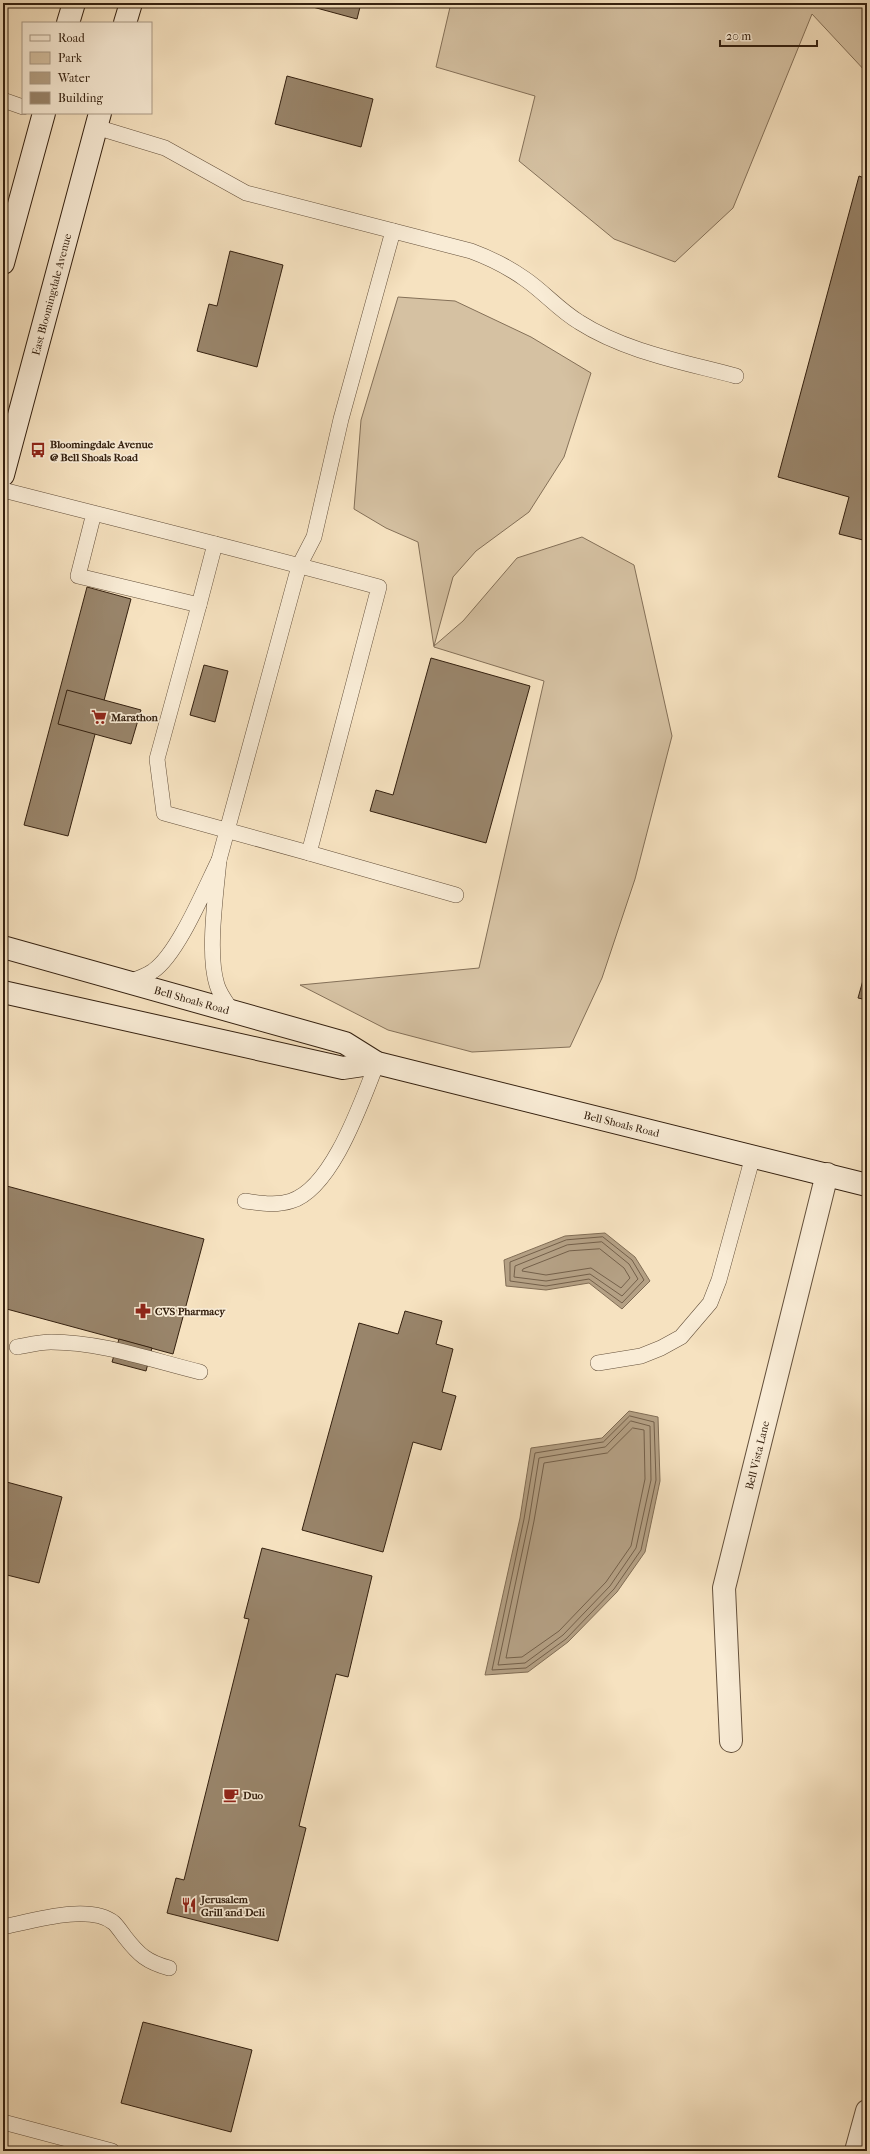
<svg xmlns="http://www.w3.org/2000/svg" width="870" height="2154" font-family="'IM FELL French Canon',serif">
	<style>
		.green { fill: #d5c1a2; stroke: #847058 }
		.water { fill: #b4a084; stroke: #816d55 }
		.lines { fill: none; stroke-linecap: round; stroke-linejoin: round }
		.shore { stroke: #74604a; stroke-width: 1 }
		.building { fill: #99856b; stroke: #34200f }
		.service-casing { stroke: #64503b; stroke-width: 16 }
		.minor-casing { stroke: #64503b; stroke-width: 24 }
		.secondary-casing { stroke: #34200f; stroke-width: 24 }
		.service { stroke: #f9ecd6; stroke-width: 15 }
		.minor { stroke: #f9ecd6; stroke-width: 22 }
		.secondary { stroke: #f9ecd6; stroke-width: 22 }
		.labels { text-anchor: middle; stroke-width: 3.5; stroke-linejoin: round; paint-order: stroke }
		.street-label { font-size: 11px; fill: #34200f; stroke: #f9ecd6 }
		.poi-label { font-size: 11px; font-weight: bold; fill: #34200f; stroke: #f9ecd6; text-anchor: start }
	</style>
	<rect width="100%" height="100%" fill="#f6e2c0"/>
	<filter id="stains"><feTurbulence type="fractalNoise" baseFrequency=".005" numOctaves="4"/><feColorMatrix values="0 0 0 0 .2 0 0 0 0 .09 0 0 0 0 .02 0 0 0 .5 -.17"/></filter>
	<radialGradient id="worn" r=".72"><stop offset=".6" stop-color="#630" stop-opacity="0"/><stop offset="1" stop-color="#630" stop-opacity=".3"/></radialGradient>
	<g class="green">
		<path d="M451,3h416v70l-55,-59 -79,194 -58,54 -61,-23 -95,-78 16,-65 -99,-29z"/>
		<path d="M398,297l57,4 76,36 60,36 -27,84 -35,55 -53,39 -23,26 -19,69 29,-25 54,-63 65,-21 52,28 38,171 -37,143 -33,99 -32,69 -98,5 -84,-22 -88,-45 179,-17 65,-287 -110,-34 -16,-105 -32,-14 -32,-19 7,-89z"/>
	</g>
	<g class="water">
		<path d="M605,1233l30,24 15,24 -28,28 -33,-26 -43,7 -40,-4 -2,-26 61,-24z"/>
		<path d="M629,1411l29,6 2,64 -15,71 -28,40 -49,50 -40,30 -43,3 35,-157 11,-70 71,-10z"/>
	</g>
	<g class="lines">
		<g class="shore">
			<path d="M603,1237l29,23 12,20 -22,23 -33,-24 -43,7 -36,-5v-19l56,-22z"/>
			<path d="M602,1242l27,22 9,15 -16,17 -32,-22 -44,7 -32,-4 1,-11 52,-21z"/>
			<path d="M600,1249l24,19 6,10 -9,10 -30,-20 -45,7 -24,-4 1,-2 46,-18z"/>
			<path d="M630,1416l24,6 2,58 -15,70 -27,39 -48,50 -40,29 -34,2 32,-151 11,-66 68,-11z"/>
			<path d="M631,1421l19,5 1,54 -15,68 -26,38 -47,49 -38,28 -27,2 31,-145 10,-62 66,-11z"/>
			<path d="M633,1428l11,2 1,49 -14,67 -25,36 -47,49 -37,26 -16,1 28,-137 10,-58 63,-10z"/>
		</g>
	</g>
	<g class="building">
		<path d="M298,3h63l-4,16z"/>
		<path d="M287,76l86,23 -12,48 -86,-23z"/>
		<path d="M859,176l8,3v362l-28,-7 10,-37 -71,-20z"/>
		<path d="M230,251l53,14 -26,102 -60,-16 12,-47 8,2z"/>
		<path d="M87,587l44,12 -63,237 -44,-11z"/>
		<path d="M431,658l99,28 -44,157 -116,-32 6,-21 17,5z"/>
		<path d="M204,665l24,6 -13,51 -25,-7z"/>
		<path d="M67,690l74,20 -10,34 -73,-20z"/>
		<path d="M867,966v34l-9,-2z"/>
		<path d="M3,1185l201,54 -31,115 -170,-46z"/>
		<path d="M405,1311l37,10 -6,23 17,5 -11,43 14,4 -15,54 -28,-8 -30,110 -81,-22 57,-207 39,11z"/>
		<path d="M119,1339l33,9 -6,23 -34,-9z"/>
		<path d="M3,1481l59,16 -23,86 -36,-9z"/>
		<path d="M262,1548l110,28 -24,101 -12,-3 -37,152 7,2 -28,113 -111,-28 9,-35 8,2 65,-261 -5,-1z"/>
		<path d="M143,2022l109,28 -21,82 -110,-29z"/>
	</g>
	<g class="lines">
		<defs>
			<g id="service">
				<path d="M3,100l20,7"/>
				<path d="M96,127l69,21 81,45 225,58c19,7 37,16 54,28 19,13 34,31 54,43 47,30 105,40 157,54"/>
				<path d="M3,490c125,32 251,63 376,97l-70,266 -145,-40 -7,-54 42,-154 -121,-29 16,-63"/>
				<path d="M199,605l16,-61"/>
				<path d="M309,853l147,42"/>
				<path d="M219,860l80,-294 15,-29 27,-118 52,-188"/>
				<path d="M128,982c9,-3 18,-6 25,-11 25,-17 52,-83 66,-111 -3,33 -12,94 -2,125 3,10 10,18 15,26"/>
				<path d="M245,1201c15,2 31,5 46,0 42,-13 71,-101 86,-138"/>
				<path d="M17,1347c11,-2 23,-5 34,-5 50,0 100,18 149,30"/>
				<path d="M598,1363l43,-7 20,-8 20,-11 29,-34 9,-23 34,-124"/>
				<path d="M3,1927c29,-6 87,-24 111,-4 4,4 8,10 11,14 14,18 22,25 44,31"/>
				<path d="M3,2122l109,29"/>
			</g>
			<g id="minor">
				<path id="s1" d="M731,1741l-7,-153 103,-414"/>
				<path d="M856,2151l11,-40"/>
			</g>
			<g id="secondary">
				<path d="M68,23l6,-20"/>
				<path d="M125,23l6,-20"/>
				<path d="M3,263l41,-150"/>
				<path id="s2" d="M3,475l97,-362"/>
				<path id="s3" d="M3,947l342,96 32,20 490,122"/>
				<path d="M3,992l340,76 34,-5"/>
			</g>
		</defs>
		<use href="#service" class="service-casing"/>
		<use href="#minor" class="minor-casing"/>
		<use href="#secondary" class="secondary-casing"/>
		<use href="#service" class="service"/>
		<use href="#minor" class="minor"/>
		<use href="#secondary" class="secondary"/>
	</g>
	<defs>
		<symbol id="bus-bare" viewBox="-9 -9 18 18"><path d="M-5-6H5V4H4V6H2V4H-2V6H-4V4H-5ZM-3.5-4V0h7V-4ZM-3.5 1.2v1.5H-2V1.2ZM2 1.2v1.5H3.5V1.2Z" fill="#8f2418" stroke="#f9ecd6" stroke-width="2.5" paint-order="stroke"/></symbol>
		<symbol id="supermarket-bare" viewBox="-9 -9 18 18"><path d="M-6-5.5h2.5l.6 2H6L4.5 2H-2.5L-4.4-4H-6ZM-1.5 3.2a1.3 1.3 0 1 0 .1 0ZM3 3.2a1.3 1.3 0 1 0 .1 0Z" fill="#8f2418" stroke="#f9ecd6" stroke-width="2.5" paint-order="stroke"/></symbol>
		<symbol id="pharmacy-bare" viewBox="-9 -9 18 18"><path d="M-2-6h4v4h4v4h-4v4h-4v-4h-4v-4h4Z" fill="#8f2418" stroke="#f9ecd6" stroke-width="2.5" paint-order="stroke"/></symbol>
		<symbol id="cafe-bare" viewBox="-9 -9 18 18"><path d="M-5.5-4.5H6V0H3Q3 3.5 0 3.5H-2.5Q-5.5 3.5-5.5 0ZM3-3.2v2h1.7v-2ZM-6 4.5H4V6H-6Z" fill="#8f2418" stroke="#f9ecd6" stroke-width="2.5" paint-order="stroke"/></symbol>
		<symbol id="restaurant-bare" viewBox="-9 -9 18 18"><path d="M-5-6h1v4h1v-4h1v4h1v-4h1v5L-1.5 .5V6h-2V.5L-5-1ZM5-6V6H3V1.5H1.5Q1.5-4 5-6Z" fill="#8f2418" stroke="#f9ecd6" stroke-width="2.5" paint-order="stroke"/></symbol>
	</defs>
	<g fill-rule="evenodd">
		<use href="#bus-bare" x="27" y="439" width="22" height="22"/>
		<use href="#supermarket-bare" x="88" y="706" width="22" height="22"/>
		<use href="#pharmacy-bare" x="132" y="1300" width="22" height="22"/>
		<use href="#cafe-bare" x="220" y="1784" width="22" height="22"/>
		<use href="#restaurant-bare" x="178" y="1894" width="22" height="22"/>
	</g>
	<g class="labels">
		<g class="street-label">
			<text dy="4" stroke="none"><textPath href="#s2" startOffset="187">East Bloomingdale Avenue</textPath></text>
			<text dy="4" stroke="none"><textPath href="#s3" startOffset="196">Bell Shoals Road</textPath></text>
			<text dy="4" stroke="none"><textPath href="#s3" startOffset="645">Bell Shoals Road</textPath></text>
			<text dy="4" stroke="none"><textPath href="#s1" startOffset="290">Bell Vista Lane</textPath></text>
		</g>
		<g class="poi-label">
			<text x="50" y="448">Bloomingdale Avenue<tspan x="50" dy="13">@ Bell Shoals Road</tspan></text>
			<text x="111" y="721">Marathon</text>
			<text x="155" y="1315">CVS Pharmacy</text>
			<text x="243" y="1799">Duo</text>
			<text x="201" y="1903">Jerusalem<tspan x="201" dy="13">Grill and Deli</tspan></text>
		</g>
	</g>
	<rect width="870" height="2154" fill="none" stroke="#f6e2c0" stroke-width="16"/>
	<rect x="4" y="4" width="862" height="2146" fill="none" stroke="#34200f" stroke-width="2"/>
	<rect x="8" y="8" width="854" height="2138" fill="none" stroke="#34200f"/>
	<rect x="22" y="22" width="130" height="92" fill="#f9ecd6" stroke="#aa9a86"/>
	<rect x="30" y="35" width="20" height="6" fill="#f9ecd6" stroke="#aa9a86"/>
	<text x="58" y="42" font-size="12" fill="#34200f">Road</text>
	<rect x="30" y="52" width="20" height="12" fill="#d5c1a2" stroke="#aa9a86"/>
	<text x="58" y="62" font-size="12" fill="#34200f">Park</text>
	<rect x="30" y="72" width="20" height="12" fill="#b4a084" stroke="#aa9a86"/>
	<text x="58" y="82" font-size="12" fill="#34200f">Water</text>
	<rect x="30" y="92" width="20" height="12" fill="#99856b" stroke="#aa9a86"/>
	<text x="58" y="102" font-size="12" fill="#34200f">Building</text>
	<path d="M720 40v6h97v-6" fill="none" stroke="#34200f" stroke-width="2"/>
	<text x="726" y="40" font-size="12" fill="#34200f" stroke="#f9ecd6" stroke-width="3" paint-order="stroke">20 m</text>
	<rect width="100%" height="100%" filter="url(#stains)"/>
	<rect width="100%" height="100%" fill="url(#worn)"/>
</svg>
